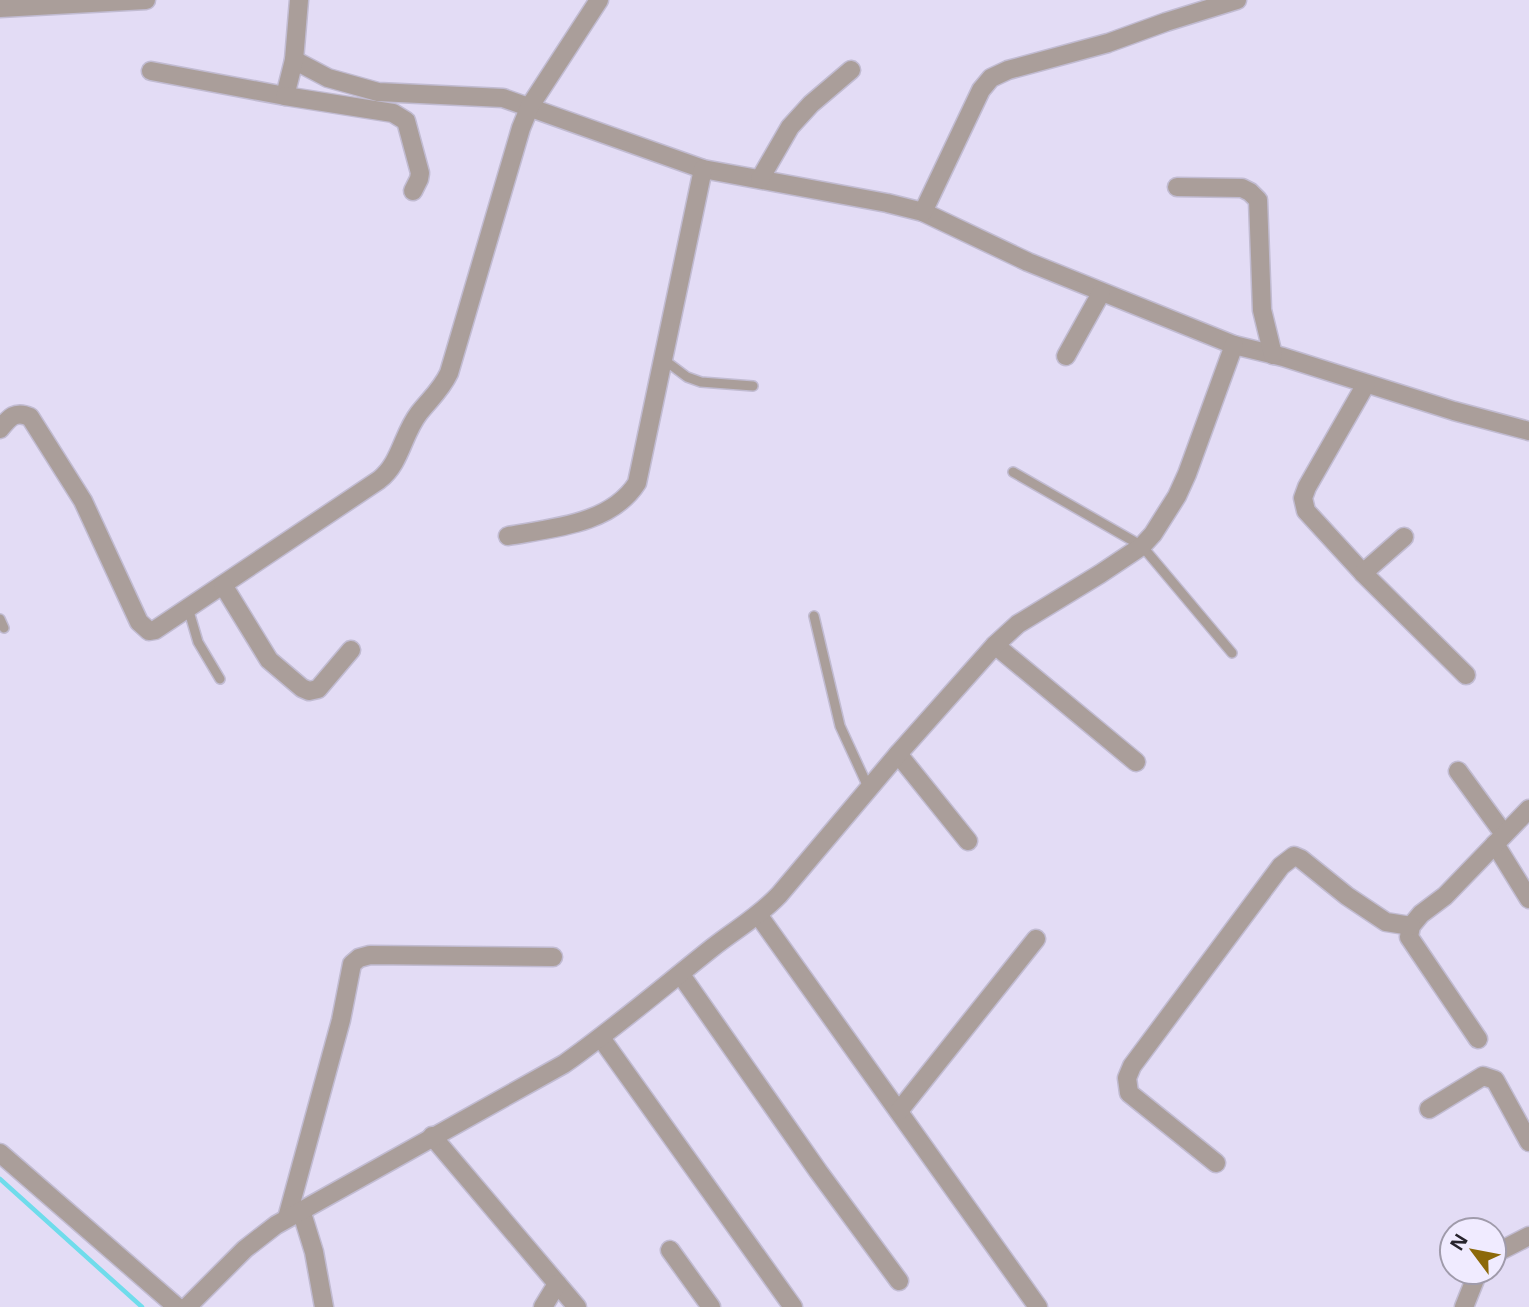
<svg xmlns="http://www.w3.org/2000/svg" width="1529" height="1307" font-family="'Noto Sans',sans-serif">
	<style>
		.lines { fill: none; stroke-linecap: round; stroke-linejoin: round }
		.stream { stroke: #6fdceb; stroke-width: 4.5 }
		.lane-casing { stroke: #c1bbd1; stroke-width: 12 }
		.street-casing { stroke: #c1bbd1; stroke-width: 21 }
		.lane { stroke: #aa9e9a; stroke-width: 9 }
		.street { stroke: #aa9e9a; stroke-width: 18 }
	</style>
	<rect width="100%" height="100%" fill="#e3dcf5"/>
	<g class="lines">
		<path class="stream" d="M0,1179l142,128"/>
		<defs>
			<g id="lane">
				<path d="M663,359l24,18 14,5 52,4"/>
				<path d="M1013,472l129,74 90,107"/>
				<path d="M188,608l10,34 22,37"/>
				<path d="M814,616l26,110 29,63"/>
				<path d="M0,619l4,9"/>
			</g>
			<g id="street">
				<path d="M0,8l146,-8"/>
				<path d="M294,60l34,18 50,14 125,6 200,71 184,34 36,9 105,50 206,83 49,12 171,54 75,20"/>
				<path d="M151,71l134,25 9,-36 5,-60"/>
				<path d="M285,96l108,17 13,8 14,52 -1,6 -6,12"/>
				<path d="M760,179l30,-52 21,-23 40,-34"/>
				<path d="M1177,187l65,1 8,4 8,8 4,110 11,45"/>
				<path d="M923,212l58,-122 10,-12 17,-8 100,-27 58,-21 71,-22"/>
				<path d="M1066,356l35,-63"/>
				<path d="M1366,384l-59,103 -4,11 3,13 57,62 103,102"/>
				<path d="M0,429c9,-11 15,-19 30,-12l53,84 56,121 10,9 6,-1 224,-150c22,-17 23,-45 40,-67 11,-14 22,-23 30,-40l72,-245 9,-22 69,-106"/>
				<path d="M508,536c45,-8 103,-12 129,-53l66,-314"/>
				<path d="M1363,573l41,-36"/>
				<path d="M223,585l46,75 33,28 7,3 9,-2 33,-39"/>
				<path d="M995,645l141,117"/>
				<path d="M898,754l70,87"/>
				<path d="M1458,771l46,63"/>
				<path d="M1495,844l34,55"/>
				<path d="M759,916l279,391"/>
				<path d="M681,975l137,196 81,110"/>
				<path d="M601,1038l192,269"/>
				<path d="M1478,1039l-69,-102 2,-11 10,-12 24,-18 84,-87"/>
				<path d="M1429,1109l54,-33 12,4 34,62"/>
				<path d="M899,1111l137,-172"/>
				<path d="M432,1136l145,171"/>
				<path d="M0,1153l177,154"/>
				<path d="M1216,1163l-87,-70 -2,-15 5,-12 149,-200 13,-10 7,3 46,37 39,26 25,4"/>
				<path d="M301,1210l13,42 10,55"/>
				<path d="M287,1218l54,-198 11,-56 7,-6 11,-3 183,2"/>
				<path d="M670,1250l41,57"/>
				<path d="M1494,1254l35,-18"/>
				<path d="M187,1307l58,-58 31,-24 288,-161c51,-36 99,-77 148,-116 24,-19 45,-30 67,-53l119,-141 97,-109 23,-21 82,-50 42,-28 11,-12 24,-38 10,-22 47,-129"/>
				<path d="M543,1307l14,-23"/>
				<path d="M1464,1307l14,-35"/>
			</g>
		</defs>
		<use href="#lane" class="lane-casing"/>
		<use href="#street" class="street-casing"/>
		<use href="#lane" class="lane"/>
		<use href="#street" class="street"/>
	</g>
	<g transform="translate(1473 1251) rotate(302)"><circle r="33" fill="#f0ebff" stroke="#a09bab" stroke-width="2"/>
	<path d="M0-5L12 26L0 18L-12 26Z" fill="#8c690a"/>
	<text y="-10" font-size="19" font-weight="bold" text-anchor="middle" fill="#27242d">N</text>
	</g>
</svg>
